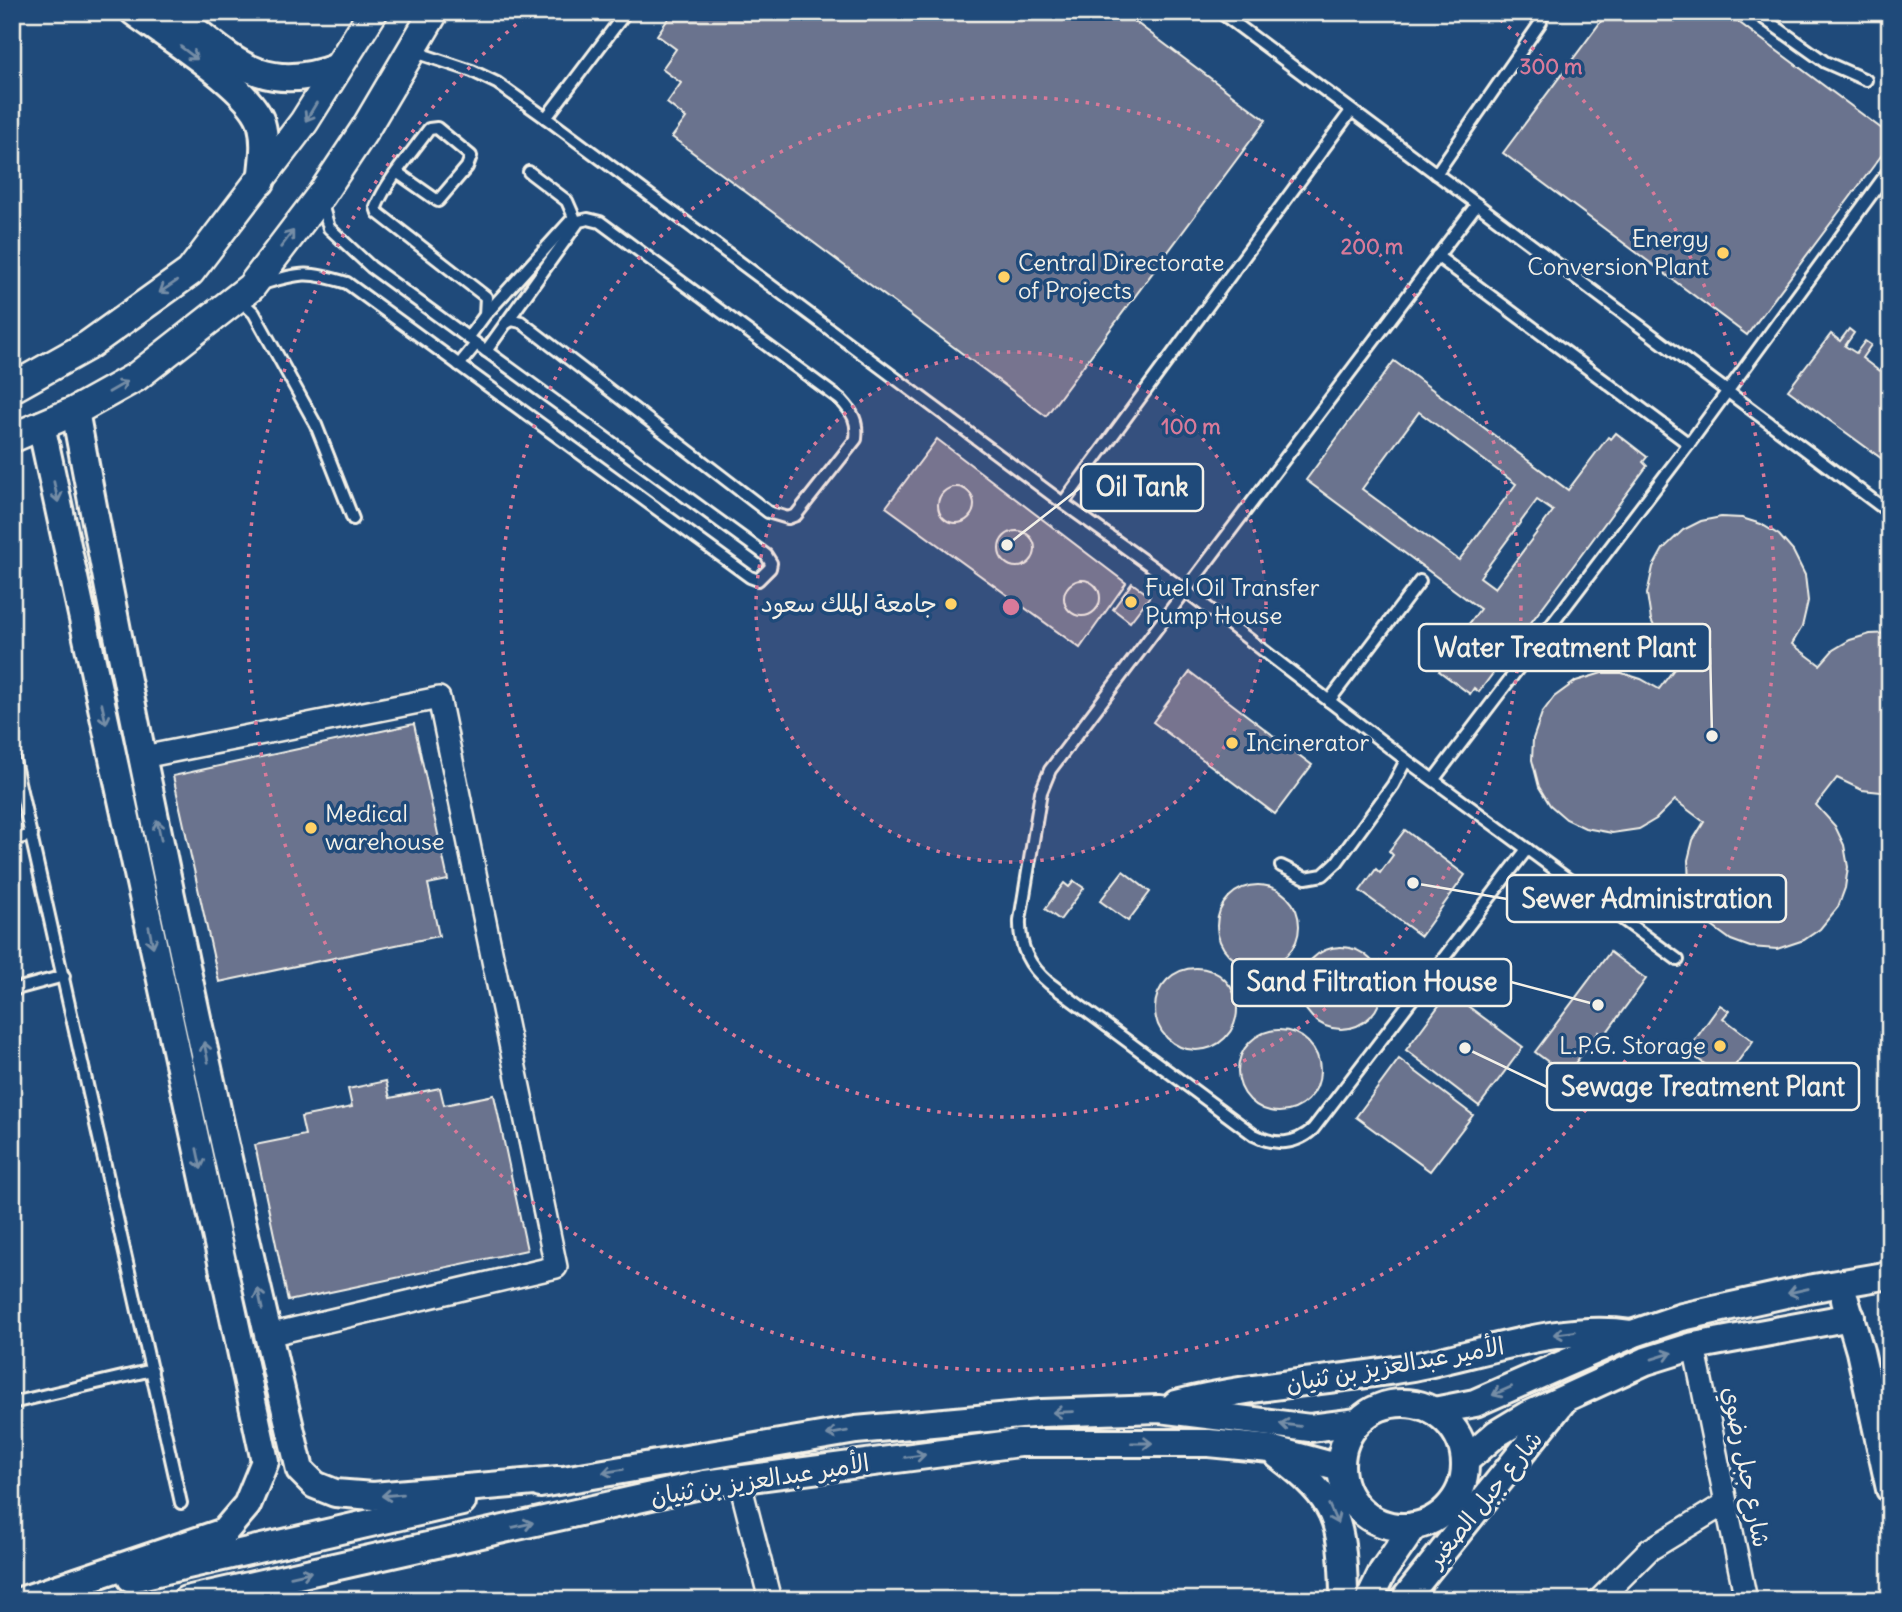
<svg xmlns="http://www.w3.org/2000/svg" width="1902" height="1612" font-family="Delius,'Playpen Sans Arabic',sans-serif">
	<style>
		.building { fill: #6b738e; stroke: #f4f1e8; stroke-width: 2; fill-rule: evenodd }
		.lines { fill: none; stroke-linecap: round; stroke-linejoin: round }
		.service-casing { stroke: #f4f1e8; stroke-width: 16 }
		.minor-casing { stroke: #f4f1e8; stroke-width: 26 }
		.tertiary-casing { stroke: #f4f1e8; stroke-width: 32 }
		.secondary-casing { stroke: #f4f1e8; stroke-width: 33 }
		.service { stroke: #1f4a7a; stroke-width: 10 }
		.minor { stroke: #1f4a7a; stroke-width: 21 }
		.tertiary { stroke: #1f4a7a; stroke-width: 26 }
		.secondary { stroke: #1f4a7a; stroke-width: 28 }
		.oneway { stroke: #748da6 }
		.ring { fill: none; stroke: #d87a9a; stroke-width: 3.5; stroke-dasharray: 3.5 7 }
		.poi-dot { fill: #ffd166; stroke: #1f4a7a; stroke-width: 2.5 }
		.labels { text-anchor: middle; stroke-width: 7; stroke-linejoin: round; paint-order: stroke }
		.poi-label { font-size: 24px; fill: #f4f1e8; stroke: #1f4a7a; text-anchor: start }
		.street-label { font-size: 24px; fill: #f4f1e8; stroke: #1f4a7a }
		.centre { fill: #d87a9a; stroke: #1f4a7a; stroke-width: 3.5 }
		.ring-label { font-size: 21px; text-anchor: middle; font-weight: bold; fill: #d87a9a; stroke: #1f4a7a; stroke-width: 7; stroke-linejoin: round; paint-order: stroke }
		.leader { fill: none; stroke: #f4f1e8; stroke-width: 2.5 }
		.callout-dot { fill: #f4f1e8; stroke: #1f4a7a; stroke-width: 2.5 }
		.callout { fill: #1f4a7a; stroke: #f4f1e8; stroke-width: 2.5 }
		.callout-label { font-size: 26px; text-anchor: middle; font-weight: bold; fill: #f4f1e8 }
	</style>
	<rect width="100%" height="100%" fill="#1f4a7a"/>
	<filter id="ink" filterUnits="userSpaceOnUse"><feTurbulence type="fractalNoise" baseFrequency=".0143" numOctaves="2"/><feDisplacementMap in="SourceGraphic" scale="14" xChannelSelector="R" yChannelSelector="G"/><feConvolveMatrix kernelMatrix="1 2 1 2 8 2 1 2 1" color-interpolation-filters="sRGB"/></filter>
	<g filter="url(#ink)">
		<g class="building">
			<path d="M673,12h449l144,108 -220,296 -374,-279 14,-19 -19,-15 14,-20 -19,-14 14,-20 -19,-14z"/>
			<path d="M1608,12h117l165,123v9l-143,191 -244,-182z"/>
			<path d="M1849,329l5,4 -9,13 11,7 9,-12 6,4 -9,13 17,13 11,-12v10l-5,6 5,4 -1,85 -101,-74 43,-56 9,7z"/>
			<path d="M1394,361l174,129 40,-53 3,2 5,-6 31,24 -4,5 4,4 -85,115 -83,111 -5,-4 -4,6 -31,-23 4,-6 -3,-3 40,-53 -174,-129zM1419,412l97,72 -57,76 -97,-71zM1537,500l16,11 -58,77 -15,-11z"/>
			<path d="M937,439l189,144 -46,65 -194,-141z"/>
			<circle cx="956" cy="505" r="18"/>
			<path d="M1721,517l21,1 19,6 18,11 14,16 12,24 3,26 -6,26 -10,17 28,21 13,-15 17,-10 20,-6 20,-1v160l-28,-3 -25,-12 -21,27 19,21 9,19 4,22 -3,21 -7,19 -18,22 -16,11 -27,9 -27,-2 -19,-7 -22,-16 -13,-17 -7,-20 -1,-27 5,-20 11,-18 -29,-22 -19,19 -17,10 -27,4 -27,-5 -19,-9 -16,-14 -11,-18 -7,-27 1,-21 9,-26 12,-16 22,-16 26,-8h20l19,6 18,10 21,-28 -18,-18 -11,-23 -4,-26 6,-27 10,-18 20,-19 18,-9z"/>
			<circle cx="1017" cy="549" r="18"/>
			<circle cx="1082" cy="598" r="18"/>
			<path d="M1132,583l18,13 -20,26 -17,-13z"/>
			<path d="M1190,672l122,93 -37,49 -122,-92z"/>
			<path d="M414,724l34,156 -20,4 11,52 -220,46 -46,-206z"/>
			<path d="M1405,830l60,45 -44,61 -61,-45 16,-22 4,4 13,-18 -4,-4z"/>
			<path d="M1123,871l27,21 -22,29 -28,-20z"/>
			<path d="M1074,881l10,7 -24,32 -15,-11 19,-26 5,4z"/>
			<circle cx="1258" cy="926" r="41"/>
			<circle cx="1341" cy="988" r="41"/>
			<path d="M1610,952l36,27 -42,57 -5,-4 -33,43 -31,-23z"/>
			<circle cx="1196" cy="1009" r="41"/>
			<path d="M1449,992l74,55 -44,59 -73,-56z"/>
			<path d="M1720,1005l9,6 -6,7 30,23 -28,38 -38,-28z"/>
			<circle cx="1279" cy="1071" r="41"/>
			<path d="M1399,1059l74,56 -43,56 -74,-54z"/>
			<path d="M386,1081l4,17 50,-10 4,17 50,-10 33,155 -239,51 -33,-156 50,-10 -4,-18 51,-10 -4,-18z"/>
		</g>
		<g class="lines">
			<defs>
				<g id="service">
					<path d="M1220,12l670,501"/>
					<path d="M1755,12l70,50 41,18"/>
					<path d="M412,51l60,20 25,12 49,35 517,385 123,88 220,169 272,200"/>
					<path d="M546,118l80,-106"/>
					<path d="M398,173l40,28 29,-34 4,-11 -34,-28 -8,1c-18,25 -41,50 -53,78l2,6 108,84 -1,18 -17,23"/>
					<path d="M1436,174l105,-152"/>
					<path d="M1477,204l-427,566 -9,22 -21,128c-1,27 9,46 29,63l205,152c22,11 41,10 59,-6l214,-280"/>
					<path d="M1437,256l252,188"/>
					<path d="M262,284c39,-12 47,-13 85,-1l403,294 8,3 12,-12 1,-5 -5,-8 -395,-288 -42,-39 -8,-27"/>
					<path d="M239,299l15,14 62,112 37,94"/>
					<path d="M487,313l87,-96 -7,-16 -38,-29"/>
					<path d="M486,351l93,-130 9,-2 12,3 241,178c12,13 17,21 15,39l-60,76 -8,3 -20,-6 -247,-190 -9,-2 -7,4"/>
					<path d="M459,365l17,-21"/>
					<path d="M1063,503l288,-392"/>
					<path d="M1329,701l91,-120"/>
					<path d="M12,751l169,752"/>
					<path d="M1434,779l255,-335 201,-275"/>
					<path d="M12,840l20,-5"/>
					<path d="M1281,866l25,12 17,-3 14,-13 56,-77 13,-25"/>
					<path d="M12,990l52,-14"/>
					<path d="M12,1403l140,-33"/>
				</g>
				<g id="minor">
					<path d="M143,757l296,-59 117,569 -288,68"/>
					<path d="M1694,1346l52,254"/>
					<path d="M739,1479l31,121"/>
					<path d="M1599,1600l50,-50 77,-47"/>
				</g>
				<g id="tertiary">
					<path d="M134,12c32,24 115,75 127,110 6,20 2,40 0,60"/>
					<path d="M172,12c59,45 88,85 166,55"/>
					<path d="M75,411c66,355 141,708 225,1059l15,15 20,8 38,3 185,-16"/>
					<path d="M1845,1300l15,51 30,138"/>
					<circle cx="1403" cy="1465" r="62"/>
					<path d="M1176,1404c75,-19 155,-23 231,-36 75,-13 148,-45 225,-34"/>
					<path d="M1434,1411l41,-8 157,-69 50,-17 126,-28 82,-14"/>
					<path d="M1279,1456c58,44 63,64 65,135"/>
					<path d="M1465,1461l31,-27 30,-18 120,-55 48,-15 157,-29"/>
					<path d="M540,1484l316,-54 186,-17 117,-4 151,19 48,-6"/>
					<path d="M131,1578l331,-76"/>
					<path d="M23,1600l201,-68 23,-27 18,-44 -224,-1036"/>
					<path d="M186,1600l519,-116 314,-41h190l61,6 70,19"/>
					<path d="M1369,1600l14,-29 31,-45"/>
					<path d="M1404,1600l158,-198"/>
				</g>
				<g id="secondary">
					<path d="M12,388l75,-42 103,-74 114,-150 69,-110"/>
					<path d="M12,438l63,-27 61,-34 115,-90 70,-92 44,-66 69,-117"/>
				</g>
			</defs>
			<use href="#service" class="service-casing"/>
			<use href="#minor" class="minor-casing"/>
			<use href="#tertiary" class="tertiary-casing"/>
			<use href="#secondary" class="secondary-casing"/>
			<use href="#service" class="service"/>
			<use href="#minor" class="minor"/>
			<use href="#tertiary" class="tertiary"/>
			<use href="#secondary" class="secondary"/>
		</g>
		<defs><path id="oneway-shaft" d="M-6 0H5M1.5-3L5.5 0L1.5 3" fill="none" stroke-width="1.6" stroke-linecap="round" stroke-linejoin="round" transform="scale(1.75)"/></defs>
		<g class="oneway">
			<use href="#oneway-shaft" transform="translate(189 53) rotate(37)"/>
			<use href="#oneway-shaft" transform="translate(311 112) rotate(121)"/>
			<use href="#oneway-shaft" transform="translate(287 239) rotate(-53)"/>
			<use href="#oneway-shaft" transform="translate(168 287) rotate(146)"/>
			<use href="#oneway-shaft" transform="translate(118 387) rotate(-30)"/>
			<use href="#oneway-shaft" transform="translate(56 492) rotate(78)"/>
			<use href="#oneway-shaft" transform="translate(104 714) rotate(78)"/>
			<use href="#oneway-shaft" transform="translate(159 830) rotate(-102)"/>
			<use href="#oneway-shaft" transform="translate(151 937) rotate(78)"/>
			<use href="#oneway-shaft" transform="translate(206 1052) rotate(-102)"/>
			<use href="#oneway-shaft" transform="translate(199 1159) rotate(78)"/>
			<use href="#oneway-shaft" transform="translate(1798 1291) rotate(167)"/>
			<use href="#oneway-shaft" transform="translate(260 1299) rotate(-102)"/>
			<use href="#oneway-shaft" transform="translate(1564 1333) rotate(172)"/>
			<use href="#oneway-shaft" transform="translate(1662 1356) rotate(-17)"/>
			<use href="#oneway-shaft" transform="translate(1502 1391) rotate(156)"/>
			<use href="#oneway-shaft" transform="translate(1063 1412) rotate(178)"/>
			<use href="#oneway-shaft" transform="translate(1290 1425) rotate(-173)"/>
			<use href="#oneway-shaft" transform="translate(837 1433) rotate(170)"/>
			<use href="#oneway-shaft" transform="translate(1142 1443)"/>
			<use href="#oneway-shaft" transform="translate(915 1456) rotate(-7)"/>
			<use href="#oneway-shaft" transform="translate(613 1471) rotate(171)"/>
			<use href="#oneway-shaft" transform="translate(392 1495) rotate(175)"/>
			<use href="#oneway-shaft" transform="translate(1333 1514) rotate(66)"/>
			<use href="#oneway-shaft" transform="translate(523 1525) rotate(-13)"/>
			<use href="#oneway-shaft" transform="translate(301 1574) rotate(-13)"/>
		</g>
	</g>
	<circle cx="1011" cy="607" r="255" fill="#d87a9a" fill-opacity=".12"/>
	<g class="ring">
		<circle cx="1011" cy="607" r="255"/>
		<circle cx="1011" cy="607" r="510"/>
		<path d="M1492 13A764 764 0 1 1 530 13"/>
	</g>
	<g class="poi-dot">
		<circle cx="1723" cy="253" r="7"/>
		<circle cx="1004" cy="277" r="7"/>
		<circle cx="1131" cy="602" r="7"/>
		<circle cx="951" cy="604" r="7"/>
		<circle cx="1232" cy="743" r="7"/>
		<circle cx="311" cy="828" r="7"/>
		<circle cx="1720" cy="1046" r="7"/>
	</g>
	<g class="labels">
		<g class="poi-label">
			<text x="1709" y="247" text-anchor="end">Energy<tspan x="1709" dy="28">Conversion Plant</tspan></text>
			<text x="1018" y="271">Central Directorate<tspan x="1018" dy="28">of Projects</tspan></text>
			<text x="1145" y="596">Fuel Oil Transfer<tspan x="1145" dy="28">Pump House</tspan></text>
			<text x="937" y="612" text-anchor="end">جامعة الملك سعود</text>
			<text x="1246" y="751">Incinerator</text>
			<text x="325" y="822">Medical<tspan x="325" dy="28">warehouse</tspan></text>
			<text x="1706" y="1054" text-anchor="end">L.P.G. Storage</text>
		</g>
		<g class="street-label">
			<text transform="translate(1395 1365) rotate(-10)" y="8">الأمير عبدالعزيز بن ثنيان</text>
			<text transform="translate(1746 1467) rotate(79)" y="8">شارع جبل رضوي</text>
			<text transform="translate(760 1480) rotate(-9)" y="8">الأمير عبدالعزيز بن ثنيان</text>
			<text transform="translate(1485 1499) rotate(-51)" y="8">شارع جبل الصغير</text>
		</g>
	</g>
	<circle cx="1011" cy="607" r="10" class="centre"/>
	<g class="ring-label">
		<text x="1551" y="74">300 m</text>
		<text x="1372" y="254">200 m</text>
		<text x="1191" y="434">100 m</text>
	</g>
	<path class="leader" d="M1007 545L1081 487M1712 736L1710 648M1413 883L1507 899M1598 1005L1511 982M1465 1048L1547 1087"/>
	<g class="callout-dot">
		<circle cx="1007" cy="545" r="7"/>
		<circle cx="1712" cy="736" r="7"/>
		<circle cx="1413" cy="883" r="7"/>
		<circle cx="1598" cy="1005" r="7"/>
		<circle cx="1465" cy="1048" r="7"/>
	</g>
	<g class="callout">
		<rect x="1081" y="464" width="122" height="47" rx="7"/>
		<rect x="1419" y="624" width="291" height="47" rx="7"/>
		<rect x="1507" y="875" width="279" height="47" rx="7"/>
		<rect x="1232" y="959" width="279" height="47" rx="7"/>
		<rect x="1547" y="1063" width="312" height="47" rx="7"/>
	</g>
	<g class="callout-label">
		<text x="1142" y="496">Oil Tank</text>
		<text x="1565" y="657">Water Treatment Plant</text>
		<text x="1647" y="908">Sewer Administration</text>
		<text x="1372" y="991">Sand Filtration House</text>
		<text x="1703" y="1096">Sewage Treatment Plant</text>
	</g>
	<rect width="1902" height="1612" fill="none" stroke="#1f4a7a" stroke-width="42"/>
	<rect x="21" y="21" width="1860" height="1570" fill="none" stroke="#f4f1e8" stroke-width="2.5" filter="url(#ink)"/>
</svg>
